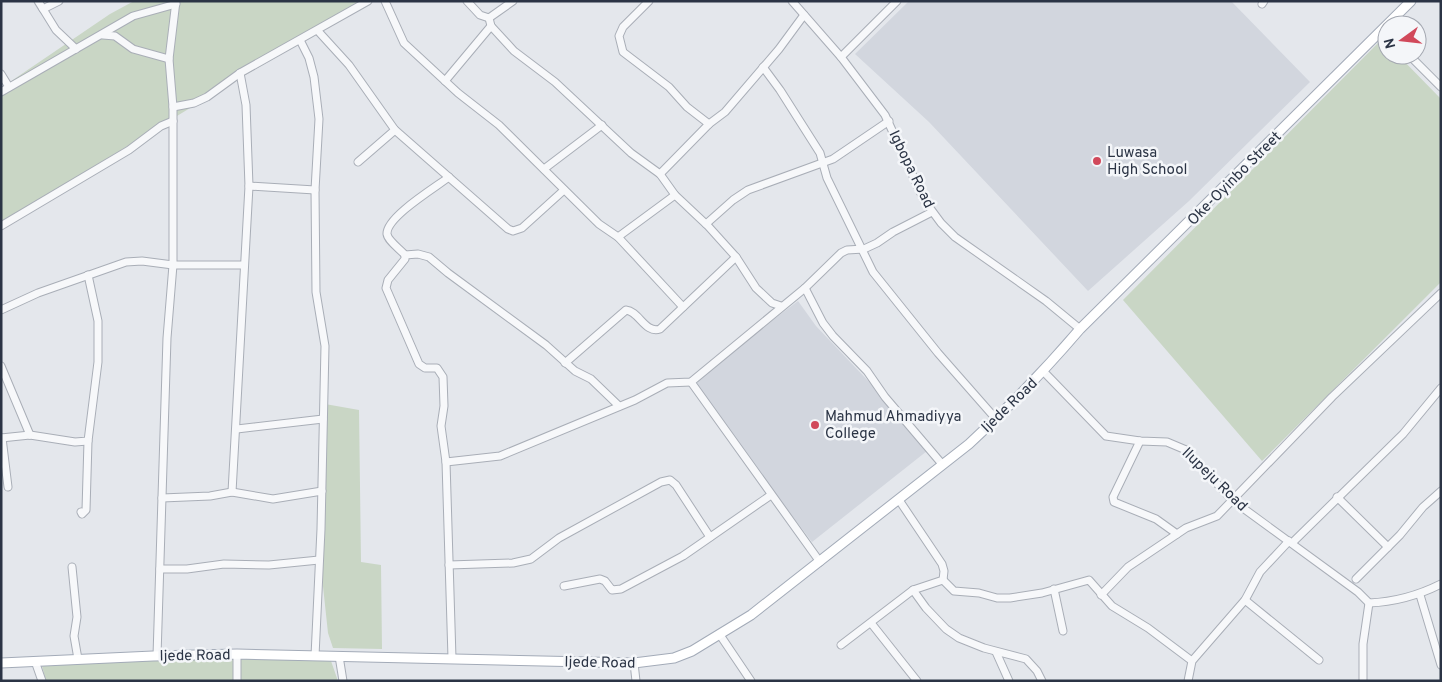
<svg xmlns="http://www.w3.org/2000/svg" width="1442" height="682" font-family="Overpass,sans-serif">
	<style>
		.built { fill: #d2d6de }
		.green { fill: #c9d6c5 }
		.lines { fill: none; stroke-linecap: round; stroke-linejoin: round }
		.minor-casing { stroke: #a9aeb7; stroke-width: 9 }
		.major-casing { stroke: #a3abb8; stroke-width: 11 }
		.minor { stroke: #f7f8fa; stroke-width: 7 }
		.major { stroke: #fff; stroke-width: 9 }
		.poi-dot { fill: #d1495b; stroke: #f4f6f9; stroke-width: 2 }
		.labels { text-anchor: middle; stroke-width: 5; stroke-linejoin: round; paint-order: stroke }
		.poi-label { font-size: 15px; fill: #2b3445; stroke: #f4f6f9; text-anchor: start }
		.street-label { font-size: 15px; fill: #2b3445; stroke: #f4f6f9 }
	</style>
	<rect width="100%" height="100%" fill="#e4e7ec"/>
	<g class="built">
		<path d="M909,1h322l79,81 -121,119 -101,90 -159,-169 -74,-68z"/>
		<path d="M798,301l18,25 57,60 54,65 -115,91 -100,-132 -15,-25 1,-5 42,-35z"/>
	</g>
	<g class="green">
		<path d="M134,1h239l-150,87 -222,135v-135l109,-74z"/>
		<path d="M1382,39l5,5v11h11l43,44v183l-179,179 -139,-161z"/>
		<path d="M325,404l34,6 2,152 20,3 1,84 -49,-1 -5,-15 -6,-56z"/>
		<path d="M171,659h154l6,2 7,20h-292l-4,-15z"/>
	</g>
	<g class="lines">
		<defs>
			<g id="minor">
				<path d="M38,1l5,8 16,-8"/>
				<path d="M385,1l19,42 54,50 41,32 100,99 19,13 65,70"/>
				<path d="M467,1l13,14 9,3"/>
				<path d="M649,1l-26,26 -4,9 4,16 46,35 18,20 22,17"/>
				<path d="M792,1l49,56 44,58 39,85 17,23 14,14 91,64 34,28"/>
				<path d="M1262,4l2,-3"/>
				<path d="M43,9l13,21 20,19"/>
				<path d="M489,18l2,8 23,25 41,31 76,71 29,21 15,21 33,31 28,31 20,31 16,15 9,3"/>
				<path d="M489,18l24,-17"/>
				<path d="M318,31l31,34 46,65 113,99 5,2 9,-3 42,-38"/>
				<path d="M103,35l12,1 18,13 36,10"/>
				<path d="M300,40l9,18 5,19 5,42 -4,71 1,102 9,54 -4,183 -6,127"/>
				<path d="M1409,55l32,32"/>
				<path d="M841,57l56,-56"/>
				<path d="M763,67l17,23 40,63 7,25 46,94 65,81 58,66"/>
				<path d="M1,74l8,13"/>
				<path d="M445,81l46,-55"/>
				<path d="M1,92l132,-76 43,-12"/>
				<path d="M173,107l21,-4 13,-6 33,-24 128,-72"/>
				<path d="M358,162l37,-32"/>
				<path d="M544,169l58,-44"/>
				<path d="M660,174l49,-50 16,-12 54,-63 25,-34"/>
				<path d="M449,177c-13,10 -63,40 -62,57 1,7 13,15 18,21l13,-1 11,3 19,16 98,72 29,26 16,8 28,27"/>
				<path d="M249,186l66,4"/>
				<path d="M706,224l27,-24 15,-10 85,-31 56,-38"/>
				<path d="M1,226l128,-76 32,-24 12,-5"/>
				<path d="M618,237l57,-42"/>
				<path d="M405,255v4l-17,21 -2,8 33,76 6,4h12l6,9 1,29 -3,20 5,36 6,196"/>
				<path d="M805,288l18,35 10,13 34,35 18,26 57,67"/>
				<path d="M1,310l37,-17 88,-31 16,-1 31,4h71"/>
				<path d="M565,363l61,-53c13,1 19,24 34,19l76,-72"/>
				<path d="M1,366l29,69"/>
				<path d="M1043,371l63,65 34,5 27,1 19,8 46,50 126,92 11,11c26,-1 48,-7 72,-19"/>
				<path d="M691,382l129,180"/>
				<path d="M237,429l86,-10"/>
				<path d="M1,438l29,-3 45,7 13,-1 10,-79v-41l-10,-46"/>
				<path d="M2,438l6,49"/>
				<path d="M1140,441l-27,56 1,5 42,17 21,15"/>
				<path d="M446,462l54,-6 135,-56 32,-17 24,-1 114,-94 36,-35 6,-3 17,-1 13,-6 16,-11 39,-20"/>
				<path d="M232,492l17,-306 -3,-81 -6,-32"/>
				<path d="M1337,497l51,50"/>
				<path d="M162,498l48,-2 22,-4 41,7 49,-8"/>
				<path d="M81,512l1,2 4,-4 2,-69"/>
				<path d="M1292,543l111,-109 38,-46"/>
				<path d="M449,565l64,-2 18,-4 28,-21 102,-56 9,-2 6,5 34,52"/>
				<path d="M72,567l5,50 -3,19 4,23"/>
				<path d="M160,569h27l37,-5 45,1 50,-5"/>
				<path d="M1356,579l44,-44 23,-28 18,-16"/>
				<path d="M943,580l11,11 25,2 18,5h13l32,-5 47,-13 23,26 36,22 44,33"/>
				<path d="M564,586l36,-7 5,2 7,9 9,-1 62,-33 88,-61"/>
				<path d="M1054,589l9,42"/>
				<path d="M913,590l13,18 20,21 13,9 25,10 42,11 11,12 5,10"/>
				<path d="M1101,595l27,-28 58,-39 31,-12 115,-119 109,-104"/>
				<path d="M1420,595l21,70"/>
				<path d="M1245,600l74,60"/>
				<path d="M871,623l46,58"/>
				<path d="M720,635l31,46"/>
				<path d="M841,645l72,-55 30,-10 1,-9 -2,-7 -43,-64"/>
				<path d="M996,652l13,29"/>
				<path d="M237,654v27"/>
				<path d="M157,656l10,-318 6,-73v-158l-4,-48 7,-58"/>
				<path d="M339,656l4,25"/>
				<path d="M35,661l7,20"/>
				<path d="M634,663l2,18"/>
				<path d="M1188,681l4,-20 53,-61 15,-28 29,-31"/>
				<path d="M1363,681v-37l6,-41"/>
			</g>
			<path id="major" d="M1,663l152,-7 84,-2 397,9 40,-5 18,-7 59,-36 218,-171c39,-36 76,-74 111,-115l331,-328"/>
		</defs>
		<use href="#minor" class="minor-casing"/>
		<use href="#major" class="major-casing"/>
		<use href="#minor" class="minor"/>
		<use href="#major" class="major"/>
	</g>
	<g class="poi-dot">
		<circle cx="1097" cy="161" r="5"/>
		<circle cx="815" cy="425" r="5"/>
	</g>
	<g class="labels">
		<g class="poi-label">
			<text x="1107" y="157">Luwasa<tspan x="1107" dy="17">High School</tspan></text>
			<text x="825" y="421">Mahmud Ahmadiyya<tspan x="825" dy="17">College</tspan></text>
		</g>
		<g class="street-label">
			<text transform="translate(912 169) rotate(64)" y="5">Igbopa Road</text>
			<text transform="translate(1234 178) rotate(-45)" y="5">Oke-Oyinbo Street</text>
			<text transform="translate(1009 405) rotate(-44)" y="5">Ijede Road</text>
			<text transform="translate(1215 479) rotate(44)" y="5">Ilupeju Road</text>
			<text transform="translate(195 655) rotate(-1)" y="5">Ijede Road</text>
			<text transform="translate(600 662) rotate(1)" y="5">Ijede Road</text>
		</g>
	</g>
	<rect width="1442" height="682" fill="none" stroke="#2b3445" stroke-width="5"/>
	<g transform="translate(1402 40) rotate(255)"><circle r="24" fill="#f4f6f9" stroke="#a4a8b1"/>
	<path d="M0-4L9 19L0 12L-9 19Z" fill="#d1495b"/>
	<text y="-8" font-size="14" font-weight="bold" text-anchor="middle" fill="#2b3445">N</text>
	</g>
</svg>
